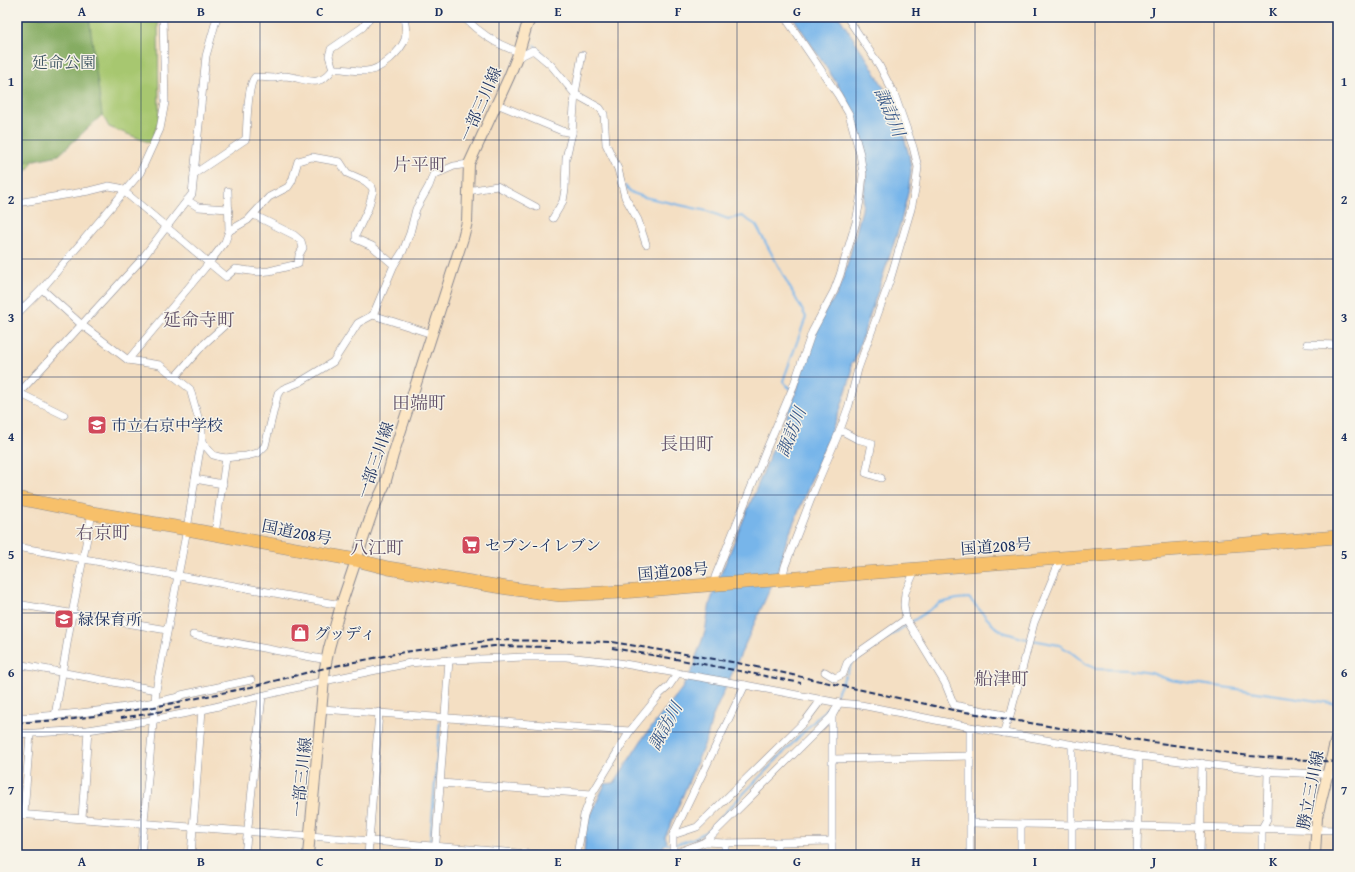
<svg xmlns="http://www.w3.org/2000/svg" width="1355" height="872" font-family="'Gentium Book Plus','Noto Serif JP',serif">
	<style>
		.green { fill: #a7c76f; stroke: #617b66 }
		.forest { fill: #85ac62; stroke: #506e60 }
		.water { fill: #77b5ea; stroke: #4972a4 }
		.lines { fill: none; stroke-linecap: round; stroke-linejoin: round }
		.stream { stroke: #77b5ea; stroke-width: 2 }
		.street-casing { stroke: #888790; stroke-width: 8 }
		.secondary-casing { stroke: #888790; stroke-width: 12 }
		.highway-casing { stroke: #888790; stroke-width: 14 }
		.street { stroke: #fff; stroke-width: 7 }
		.secondary { stroke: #fce6c4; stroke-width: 10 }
		.highway { stroke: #f7c06b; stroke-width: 13 }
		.rail { stroke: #1b2f5e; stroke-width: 2; stroke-dasharray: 6 3; stroke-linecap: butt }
		.grid { fill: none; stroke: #1b2f5e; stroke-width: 1; stroke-opacity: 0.55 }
		.labels { text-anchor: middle; stroke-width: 3; stroke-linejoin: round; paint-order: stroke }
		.park-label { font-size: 16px; fill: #3e5562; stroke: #f7f3e8 }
		.street-label { font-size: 16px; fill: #1b2f5e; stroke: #f7f3e8 }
		.poi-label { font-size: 16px; fill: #1b2f5e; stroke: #f7f3e8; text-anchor: start }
		.water-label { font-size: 17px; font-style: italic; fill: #375788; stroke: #f7f3e8 }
		.quarter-label { font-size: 18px; fill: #615168; stroke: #f7f3e8 }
		.neatline { fill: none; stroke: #1b2f5e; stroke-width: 1.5 }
		.grid-label { font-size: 13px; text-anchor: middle; font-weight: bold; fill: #1b2f5e }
	</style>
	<rect width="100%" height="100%" fill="#f7f3e8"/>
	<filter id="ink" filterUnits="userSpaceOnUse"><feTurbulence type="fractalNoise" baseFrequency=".025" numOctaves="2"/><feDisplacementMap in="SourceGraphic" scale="8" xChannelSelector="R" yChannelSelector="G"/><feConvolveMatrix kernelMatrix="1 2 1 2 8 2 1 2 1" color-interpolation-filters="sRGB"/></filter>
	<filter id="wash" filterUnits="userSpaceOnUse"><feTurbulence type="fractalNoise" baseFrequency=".012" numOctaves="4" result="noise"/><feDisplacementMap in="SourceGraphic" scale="16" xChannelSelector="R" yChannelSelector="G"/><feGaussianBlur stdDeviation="0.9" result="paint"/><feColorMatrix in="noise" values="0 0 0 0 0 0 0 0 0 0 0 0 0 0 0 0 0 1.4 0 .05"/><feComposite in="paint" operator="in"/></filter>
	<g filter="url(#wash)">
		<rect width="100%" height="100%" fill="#f4dfc3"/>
		<path class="green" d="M17,17h141l1,103 -8,23 -42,-16 -16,-29 -54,54 -15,23 -7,1z"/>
		<path class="forest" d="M17,17h72l13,98 -43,40 -39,8 -3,-1z"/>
		<path class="water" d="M793,17h46l30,45 20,35 15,40 5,18 2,16 -3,22 -8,32 -46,137h-2l-1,3 1,8 -12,37 -54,132 -8,29 -66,147 -5,20 -40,95 -2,4 2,4 -9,14h-74l2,-30 19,-41 9,-1 29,-45 41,-52v-2l11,-19 1,-8 9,-25 5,-29 10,-27 76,-183 -2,-2 3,-1 8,-32 5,-3 4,-17 11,-27 11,-15 10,-26 16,-60 4,-35 -2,-19 -6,-29 -11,-28z"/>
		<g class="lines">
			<g class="stream">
				<path d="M534,45l9,9"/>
				<path d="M625,186l5,6 14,5 63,14 21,8 14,-3 14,9 50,92 -23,64 7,8"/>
				<path d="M857,658l83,-55 17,-4 12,-1 25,28 9,6 19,6 37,7 12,7 15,12 11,5 31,1 23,3 19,7 14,2 39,5 115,17"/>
				<path d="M847,673l6,-12"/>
				<path d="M834,700l11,-24"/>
				<path d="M663,843c11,5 36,-6 45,-13l124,-127"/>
				<path d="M430,844l10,-123"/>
				<path d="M429,855l1,-7"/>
			</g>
		</g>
	</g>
	<g filter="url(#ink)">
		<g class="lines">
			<defs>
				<g id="street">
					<path d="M464,17c16,17 33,28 55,35"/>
					<path d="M517,58l16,-8 18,15 24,29 25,14 4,6 2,30 12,25 7,28 13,23 8,24"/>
					<path d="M333,69c11,-1 22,3 33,2 14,0 35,-20 39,-32 2,-7 0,-15 -1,-22"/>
					<path d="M333,69l-4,-13 2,-7 32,-22 7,-10"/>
					<path d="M497,104l65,27 10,2"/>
					<path d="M194,174l52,-35c1,-13 1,-54 9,-62 6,0 13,1 19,1 3,0 6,-2 10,-2 21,1 33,15 49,-7"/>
					<path d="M228,191l1,40"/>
					<path d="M468,191l29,-5 39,21"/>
					<path d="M187,200l11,7 31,2"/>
					<path d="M17,203l72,-12 20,-5 11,2 89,75 -81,97"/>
					<path d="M254,215l40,20 7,6 2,7 -4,7 -1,9 -29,7 -11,1 -23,-3 -9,8 -17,-14 16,-21 4,-11 19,-11 21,-23 19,-10 4,-6 6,-20 14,-4 28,5 7,11 18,8 7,6 1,4 -5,18 -12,25v5l16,7 22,19"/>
					<path d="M553,218l10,-17 2,-12 1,-31 6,-25 3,-39 7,-39"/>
					<path d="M42,289l40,36 46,35 32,5 30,24 12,42v11l-3,13 -12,74 -31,161 -15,165"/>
					<path d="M17,314l25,-25 98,-116 20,-44 5,-27 -2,-85"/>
					<path d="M373,315l59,19"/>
					<path d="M1307,344l31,1"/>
					<path d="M175,377l29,-33 21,-19"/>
					<path d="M17,392l47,23"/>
					<path d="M17,402l2,-9 122,-133 51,-66 14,-138 11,-39"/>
					<path d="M840,430l17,9 15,4 -6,30 15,5"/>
					<path d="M202,442l11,13 7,2 6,1 7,-1 13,-1 12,-3 7,-7 13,-53 5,-4 17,-7 33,-20 25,-39 15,-8 21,-50 9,-14 7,-18 6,-24 13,-23 4,-11 21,-9 15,-2"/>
					<path d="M195,479l28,5"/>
					<path d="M215,534l11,-76"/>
					<path d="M17,547l324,58"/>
					<path d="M915,570l-10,23 -1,12 2,14 39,64 9,22 56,11 24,-93 27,-65"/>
					<path d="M782,580l3,-14 31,-80 24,-56 9,-25 9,-36 32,-89 21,-71 4,-19 3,-23 -5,-20 -18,-51 -16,-31 -32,-48"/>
					<path d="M714,584l1,-7 52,-129 26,-61 19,-55 22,-41 6,-16 16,-53 5,-27 2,-21 -3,-20 -11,-40 -11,-19 -53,-78"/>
					<path d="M17,604l150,26"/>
					<path d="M193,635l134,25"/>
					<path d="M17,664l139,26"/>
					<path d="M825,672l10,6 8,-4 4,-11 9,-9 50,-35"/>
					<path d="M322,709l308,22"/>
					<path d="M55,716l17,-102 20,-101"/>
					<path d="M832,716v139"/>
					<path d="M17,718c55,-3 109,-9 162,-21l2,-2 70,-15"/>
					<path d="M1004,733l2,-9 4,-8"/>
					<path d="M17,734l71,-4 64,-10 50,-10 122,-29 86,-18 22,-2 92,-4h42l47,5 132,23 94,18 22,2 40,8 69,14 169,29 123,15 76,4"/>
					<path d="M1072,745v110"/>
					<path d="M833,759l137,-3"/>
					<path d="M441,783l151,11"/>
					<path d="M17,814l293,22 231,19"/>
					<path d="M24,814l6,-80"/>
					<path d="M82,818l6,-88"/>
					<path d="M970,823l368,7"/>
					<path d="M1021,824v31"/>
					<path d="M673,835l24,-8 109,-107 15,-20"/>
					<path d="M705,842l20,1 107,-2"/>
					<path d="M191,855l11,-145"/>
					<path d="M245,855l17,-159"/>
					<path d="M368,855l11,-143"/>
					<path d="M435,855l14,-195"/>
					<path d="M577,855l7,-40 8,-21 38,-63 30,-37 9,-8 9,-13"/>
					<path d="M671,855l34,-13 127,-126 7,-13"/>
					<path d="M673,855v-20l72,-150"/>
					<path d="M725,855v-12"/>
					<path d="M777,855v-13"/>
					<path d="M970,855v-128"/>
					<path d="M1137,855l2,-99"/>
					<path d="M1200,855l2,-92"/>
					<path d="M1262,855v-27l5,-9 1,-48"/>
				</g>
				<g id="secondary">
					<path d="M308,855l17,-187 4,-20 12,-43 32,-95 12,-26 8,-29 70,-217 4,-16 2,-58 40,-87 10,-25 7,-24 5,-11"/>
					<path d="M1315,855l2,-38 21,-86"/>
				</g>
				<path id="highway" d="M17,498l75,15 95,16 169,31 32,8 119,20 53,7 62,-3 97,-8 619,-47"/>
			</defs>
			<use href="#street" class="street-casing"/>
			<use href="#secondary" class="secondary-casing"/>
			<use href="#highway" class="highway-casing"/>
			<use href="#street" class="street"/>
			<use href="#secondary" class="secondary"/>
			<use href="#highway" class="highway"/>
			<g class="rail">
				<path d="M612,648l86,15 103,20"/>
				<path d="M472,649l22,-3 58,1"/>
				<path d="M121,718l32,-5 29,-6"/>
				<path d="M17,723l57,-4 80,-12 97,-20 74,-19 79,-16 90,-12 118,2 126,21 215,47 130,22 167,24 88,6"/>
			</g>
		</g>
	</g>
	<path class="grid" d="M141,17v838M260,17v838M380,17v838M499,17v838M618,17v838M737,17v838M856,17v838M975,17v838M1095,17v838M1214,17v838M17,140h1321M17,259h1321M17,377h1321M17,495h1321M17,613h1321M17,732h1321"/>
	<defs>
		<symbol id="school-square" viewBox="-11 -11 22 22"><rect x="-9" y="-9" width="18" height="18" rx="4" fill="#d1495b" stroke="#f7f3e8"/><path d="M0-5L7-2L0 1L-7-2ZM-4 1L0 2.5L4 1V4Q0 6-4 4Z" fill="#fff"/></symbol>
		<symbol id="supermarket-square" viewBox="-11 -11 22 22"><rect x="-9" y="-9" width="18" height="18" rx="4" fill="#d1495b" stroke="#f7f3e8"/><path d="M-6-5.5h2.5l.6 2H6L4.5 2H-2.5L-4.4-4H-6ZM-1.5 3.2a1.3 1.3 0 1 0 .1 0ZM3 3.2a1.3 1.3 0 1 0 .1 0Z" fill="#fff"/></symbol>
		<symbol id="shop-square" viewBox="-11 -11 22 22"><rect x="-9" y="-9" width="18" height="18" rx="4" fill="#d1495b" stroke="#f7f3e8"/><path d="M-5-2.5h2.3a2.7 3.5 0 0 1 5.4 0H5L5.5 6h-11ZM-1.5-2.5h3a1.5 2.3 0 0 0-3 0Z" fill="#fff"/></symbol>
	</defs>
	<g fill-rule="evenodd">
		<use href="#school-square" x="86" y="414" width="22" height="22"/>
		<use href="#supermarket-square" x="460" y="534" width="22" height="22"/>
		<use href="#school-square" x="53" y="608" width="22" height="22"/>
		<use href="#shop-square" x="289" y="622" width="22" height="22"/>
	</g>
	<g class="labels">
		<g class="park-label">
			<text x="64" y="68">延命公園</text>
		</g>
		<g class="street-label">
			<text transform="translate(480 104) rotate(-66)" y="6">一部三川線</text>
			<text transform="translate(375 460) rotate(-71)" y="6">一部三川線</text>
			<text transform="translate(297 532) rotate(11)" y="6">国道208号</text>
			<text transform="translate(996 546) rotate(-4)" y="6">国道208号</text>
			<text transform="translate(673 571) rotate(-5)" y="6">国道208号</text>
			<text transform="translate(301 777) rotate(-84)" y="6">一部三川線</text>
			<text transform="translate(1310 790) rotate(-79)" y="6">勝立三川線</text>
		</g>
		<g class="poi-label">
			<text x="111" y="431">市立右京中学校</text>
			<text x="485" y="551">セブン-イレブン</text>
			<text x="78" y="625">緑保育所</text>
			<text x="314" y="639">グッディ</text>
		</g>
		<g class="water-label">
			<text transform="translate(890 112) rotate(67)" y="6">諏訪川</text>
			<text transform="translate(791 432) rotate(-68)" y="6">諏訪川</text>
			<text transform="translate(665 726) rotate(-61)" y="6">諏訪川</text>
		</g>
		<g class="quarter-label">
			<text x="420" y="171">片平町</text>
			<text x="199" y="326">延命寺町</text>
			<text x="419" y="409">田端町</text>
			<text x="687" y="450">長田町</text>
			<text x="103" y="539">右京町</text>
			<text x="377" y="554">八江町</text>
			<text x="1002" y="685">船津町</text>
		</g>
	</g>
	<rect width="1355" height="872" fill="none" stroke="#f7f3e8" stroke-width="44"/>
	<rect x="22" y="22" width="1311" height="828" class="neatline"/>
	<g class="grid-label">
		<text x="82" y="16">A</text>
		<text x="201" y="16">B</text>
		<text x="320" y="16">C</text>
		<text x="439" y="16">D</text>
		<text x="558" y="16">E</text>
		<text x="678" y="16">F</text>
		<text x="797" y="16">G</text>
		<text x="916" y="16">H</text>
		<text x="1035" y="16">I</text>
		<text x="1154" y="16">J</text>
		<text x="1273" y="16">K</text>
		<text x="11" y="86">1</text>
		<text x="1344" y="86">1</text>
		<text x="11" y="204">2</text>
		<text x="1344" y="204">2</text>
		<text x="11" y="322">3</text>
		<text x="1344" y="322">3</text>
		<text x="11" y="441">4</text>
		<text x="1344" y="441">4</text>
		<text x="11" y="559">5</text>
		<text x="1344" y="559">5</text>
		<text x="11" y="677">6</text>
		<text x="1344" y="677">6</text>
		<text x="11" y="795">7</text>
		<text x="1344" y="795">7</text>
		<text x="82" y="866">A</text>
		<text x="201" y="866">B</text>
		<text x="320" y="866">C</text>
		<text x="439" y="866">D</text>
		<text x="558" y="866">E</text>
		<text x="678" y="866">F</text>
		<text x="797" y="866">G</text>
		<text x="916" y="866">H</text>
		<text x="1035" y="866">I</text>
		<text x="1154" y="866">J</text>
		<text x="1273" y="866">K</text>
	</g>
</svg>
